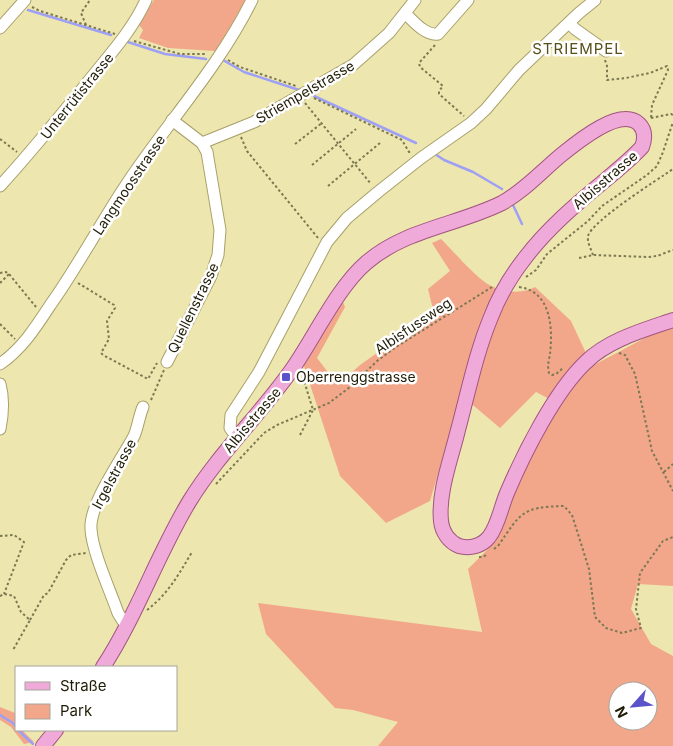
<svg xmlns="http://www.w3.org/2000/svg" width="673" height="746" font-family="Inter,sans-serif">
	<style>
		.green { fill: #f2a78a; fill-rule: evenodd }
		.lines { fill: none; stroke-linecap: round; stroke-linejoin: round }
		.stream { stroke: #9ea0f6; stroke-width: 2.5 }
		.minor-casing { stroke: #a8a16b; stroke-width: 13 }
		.major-casing { stroke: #a1547f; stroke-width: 16 }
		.path { stroke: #7c7852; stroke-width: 2; stroke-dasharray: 2.5 2.5; stroke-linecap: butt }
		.minor { stroke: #fff; stroke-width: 11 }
		.major { stroke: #f0aad9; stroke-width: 14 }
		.poi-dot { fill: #5c52ca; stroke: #fff; stroke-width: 2 }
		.labels { text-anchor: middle; stroke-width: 5; stroke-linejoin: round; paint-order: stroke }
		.street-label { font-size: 14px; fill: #201d07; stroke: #fff }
		.poi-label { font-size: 14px; fill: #201d07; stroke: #fff; text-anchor: start }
		.neighbourhood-label { font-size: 15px; letter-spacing: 1px; fill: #57501a; stroke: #fff }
	</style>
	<rect width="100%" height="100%" fill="#ede6ae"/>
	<g class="green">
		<path d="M154,0h91l-16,30 -14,21 -47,-3 -29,-10 4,-8 -4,-5z"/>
		<path d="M441,239c13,13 31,34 45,44 13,9 36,12 49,4l36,34 21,45 68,-36 13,-3v259l-35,-2 -7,25 20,35 22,12v90h-295l20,-24 -45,-12 -18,-2 -69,-74 -8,-31 224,29 -14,-63 28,-28 15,-45 48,-92 -23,-12 -36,36 -39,-33 -31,106 -44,22 -46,-47 -37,-113 39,-63 3,7 -28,51 21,27 22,-20 74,-52 -6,-24 22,-18 -18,-28zM618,691h30v30h-30z"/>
		<path d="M0,707l15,6 1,2v15h8v2l10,10 -10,2 -13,-17 -11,-7z"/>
	</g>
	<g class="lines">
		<g class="stream">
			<path d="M28,10l83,25"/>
			<path d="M128,42l37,12 41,5"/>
			<path d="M223,60l21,12 55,18"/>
			<path d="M314,96l102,47"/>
			<path d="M435,154l9,6 29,12 29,17"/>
			<path d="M513,205l9,19"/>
			<path d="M0,715l13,8 3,4"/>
			<path d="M18,730l15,14"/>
		</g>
		<defs>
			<g id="minor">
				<path d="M406,14c8,8 20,22 32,20l30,-34"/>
				<path d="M569,23l6,6 31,22"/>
				<path d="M0,28l25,-28"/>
				<path d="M202,143l52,-21 99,-57 36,-32 26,-33"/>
				<path d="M0,186c32,-35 62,-72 91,-108 20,-25 42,-49 55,-78"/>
				<path d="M167,362l44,-86 7,-21 2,-25 -13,-78 -5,-9 -30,-23"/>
				<path d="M0,364c22,-15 36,-37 51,-60 27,-38 49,-80 75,-119 41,-62 93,-118 126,-185"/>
				<path d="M0,384c4,15 3,30 0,45"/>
				<path d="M237,437l-7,-9 1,-13 28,-43 68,-130 20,-24 31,-26 43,-34 50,-35 15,-14 33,-39 60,-57 16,-13"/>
				<path d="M128,624l-5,-3 -5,-8c-8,-23 -26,-62 -27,-84 -2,-25 31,-70 43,-93 4,-9 5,-20 9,-29"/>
			</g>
			<g id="major">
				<path d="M103,667c34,-52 54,-112 86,-165 30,-49 72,-88 104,-134 22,-32 45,-81 73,-105 39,-34 92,-38 136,-60 22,-12 39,-31 58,-47 16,-13 60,-50 79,-32 7,7 6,15 3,23 -12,13 -26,24 -39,35 -28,23 -56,47 -78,76 -14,18 -26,38 -34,59 -15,36 -23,76 -33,113 -7,29 -20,62 -17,91 1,11 8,21 18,25 11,3 23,0 30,-9 9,-11 12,-30 18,-44 17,-40 48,-102 79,-131 22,-22 58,-32 87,-42"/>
				<path d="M43,746l13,-16"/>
			</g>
		</defs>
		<use href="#minor" class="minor-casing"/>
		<use href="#major" class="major-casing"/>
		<g class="path">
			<path d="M32,7l8,4 75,23"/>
			<path d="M86,25l-5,-12 9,-13"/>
			<path d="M134,41l46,13h27"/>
			<path d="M435,45l-16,18 1,4 23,19 -4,5v3l25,22"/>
			<path d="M228,60l12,7 56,19"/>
			<path d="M605,60l2,6v14l19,-2 24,-5 17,-7 1,4 -16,35 -1,13"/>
			<path d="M314,98l88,42 7,12h3"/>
			<path d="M305,103l66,81"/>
			<path d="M651,118l20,-4 2,1"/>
			<path d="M241,137l6,14 71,87"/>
			<path d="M0,139l17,13"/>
			<path d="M295,144l27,-21"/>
			<path d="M312,165l44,-36"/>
			<path d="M328,186l52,-43"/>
			<path d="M593,255c-2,-6 -6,-13 -5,-19 4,-15 69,-56 85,-67"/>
			<path d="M579,258l14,-3 55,2 9,-1 16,-6"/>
			<path d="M0,273l6,-1 3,2 27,33"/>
			<path d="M526,277l10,-7 11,-16 41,-33 14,-15 45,-31 10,-9 6,-14 10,-30"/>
			<path d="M0,283l9,-9"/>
			<path d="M78,283l36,22 1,3 -8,13 2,18 -8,14 2,2 45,24 9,-16"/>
			<path d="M519,287c32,4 34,41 31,67 -1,6 -3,12 -1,19l3,2 4,-1 7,-6"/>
			<path d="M0,324l15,15"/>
			<path d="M619,353l6,2 10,19 17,77 21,40"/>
			<path d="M151,400l13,-30"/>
			<path d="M300,435l13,-25 -11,-36"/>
			<path d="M664,472l9,-8"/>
			<path d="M216,484l48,-51 13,-8 52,-22 21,-16 27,-26 19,-14 96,-60"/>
			<path d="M0,536l14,-1 10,7 -20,52"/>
			<path d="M494,549l4,-3c23,-33 23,-39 66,-40l8,9 17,54 6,48 11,11 16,5 19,-5 -5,-19 4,-36 23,-32 10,-4"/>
			<path d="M479,557h4l5,-3"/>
			<path d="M0,596l4,-2 10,2 7,16 9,8 -17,30"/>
			<path d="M147,610c21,-16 32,-36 45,-58"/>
			<path d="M30,620l14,-25 4,-2 18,-33 5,-5 15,-2"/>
		</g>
		<use href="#minor" class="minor"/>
		<use href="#major" class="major"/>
	</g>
	<rect class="poi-dot" x="281" y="372" width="10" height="10" rx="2.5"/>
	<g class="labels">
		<g class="street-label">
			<text transform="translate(305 92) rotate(-30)" y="5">Striempelstrasse</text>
			<text transform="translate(77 96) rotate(-51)" y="5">Unterrütistrasse</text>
			<text transform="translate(605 180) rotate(-41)" y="5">Albisstrasse</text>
			<text transform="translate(129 185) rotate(-56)" y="5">Langmoosstrasse</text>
			<text transform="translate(193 308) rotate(-64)" y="5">Quellenstrasse</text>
			<text transform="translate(413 326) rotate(-34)" y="5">Albisfussweg</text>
			<text transform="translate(252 420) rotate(-50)" y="5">Albisstrasse</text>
			<text transform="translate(114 474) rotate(-62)" y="5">Irgelstrasse</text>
		</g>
		<g class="poi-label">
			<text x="296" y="382">Oberrenggstrasse</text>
		</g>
		<g class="neighbourhood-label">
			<text x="578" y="54">STRIEMPEL</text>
		</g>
	</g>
	<rect x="15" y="666" width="162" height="65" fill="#ffffff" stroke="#a6a59c"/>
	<rect x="25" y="682" width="25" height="8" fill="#f0aad9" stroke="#a6a59c"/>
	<text x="60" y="691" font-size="15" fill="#201d07">Straße</text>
	<rect x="25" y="704" width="25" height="15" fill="#f2a78a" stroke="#a6a59c"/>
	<text x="60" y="716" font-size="15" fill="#201d07">Park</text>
	<g transform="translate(633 706) rotate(243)"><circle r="24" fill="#ffffff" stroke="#a6a59c"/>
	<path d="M0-4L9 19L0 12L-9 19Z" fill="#5c52ca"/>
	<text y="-8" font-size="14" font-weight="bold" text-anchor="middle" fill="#201d07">N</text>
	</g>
</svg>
